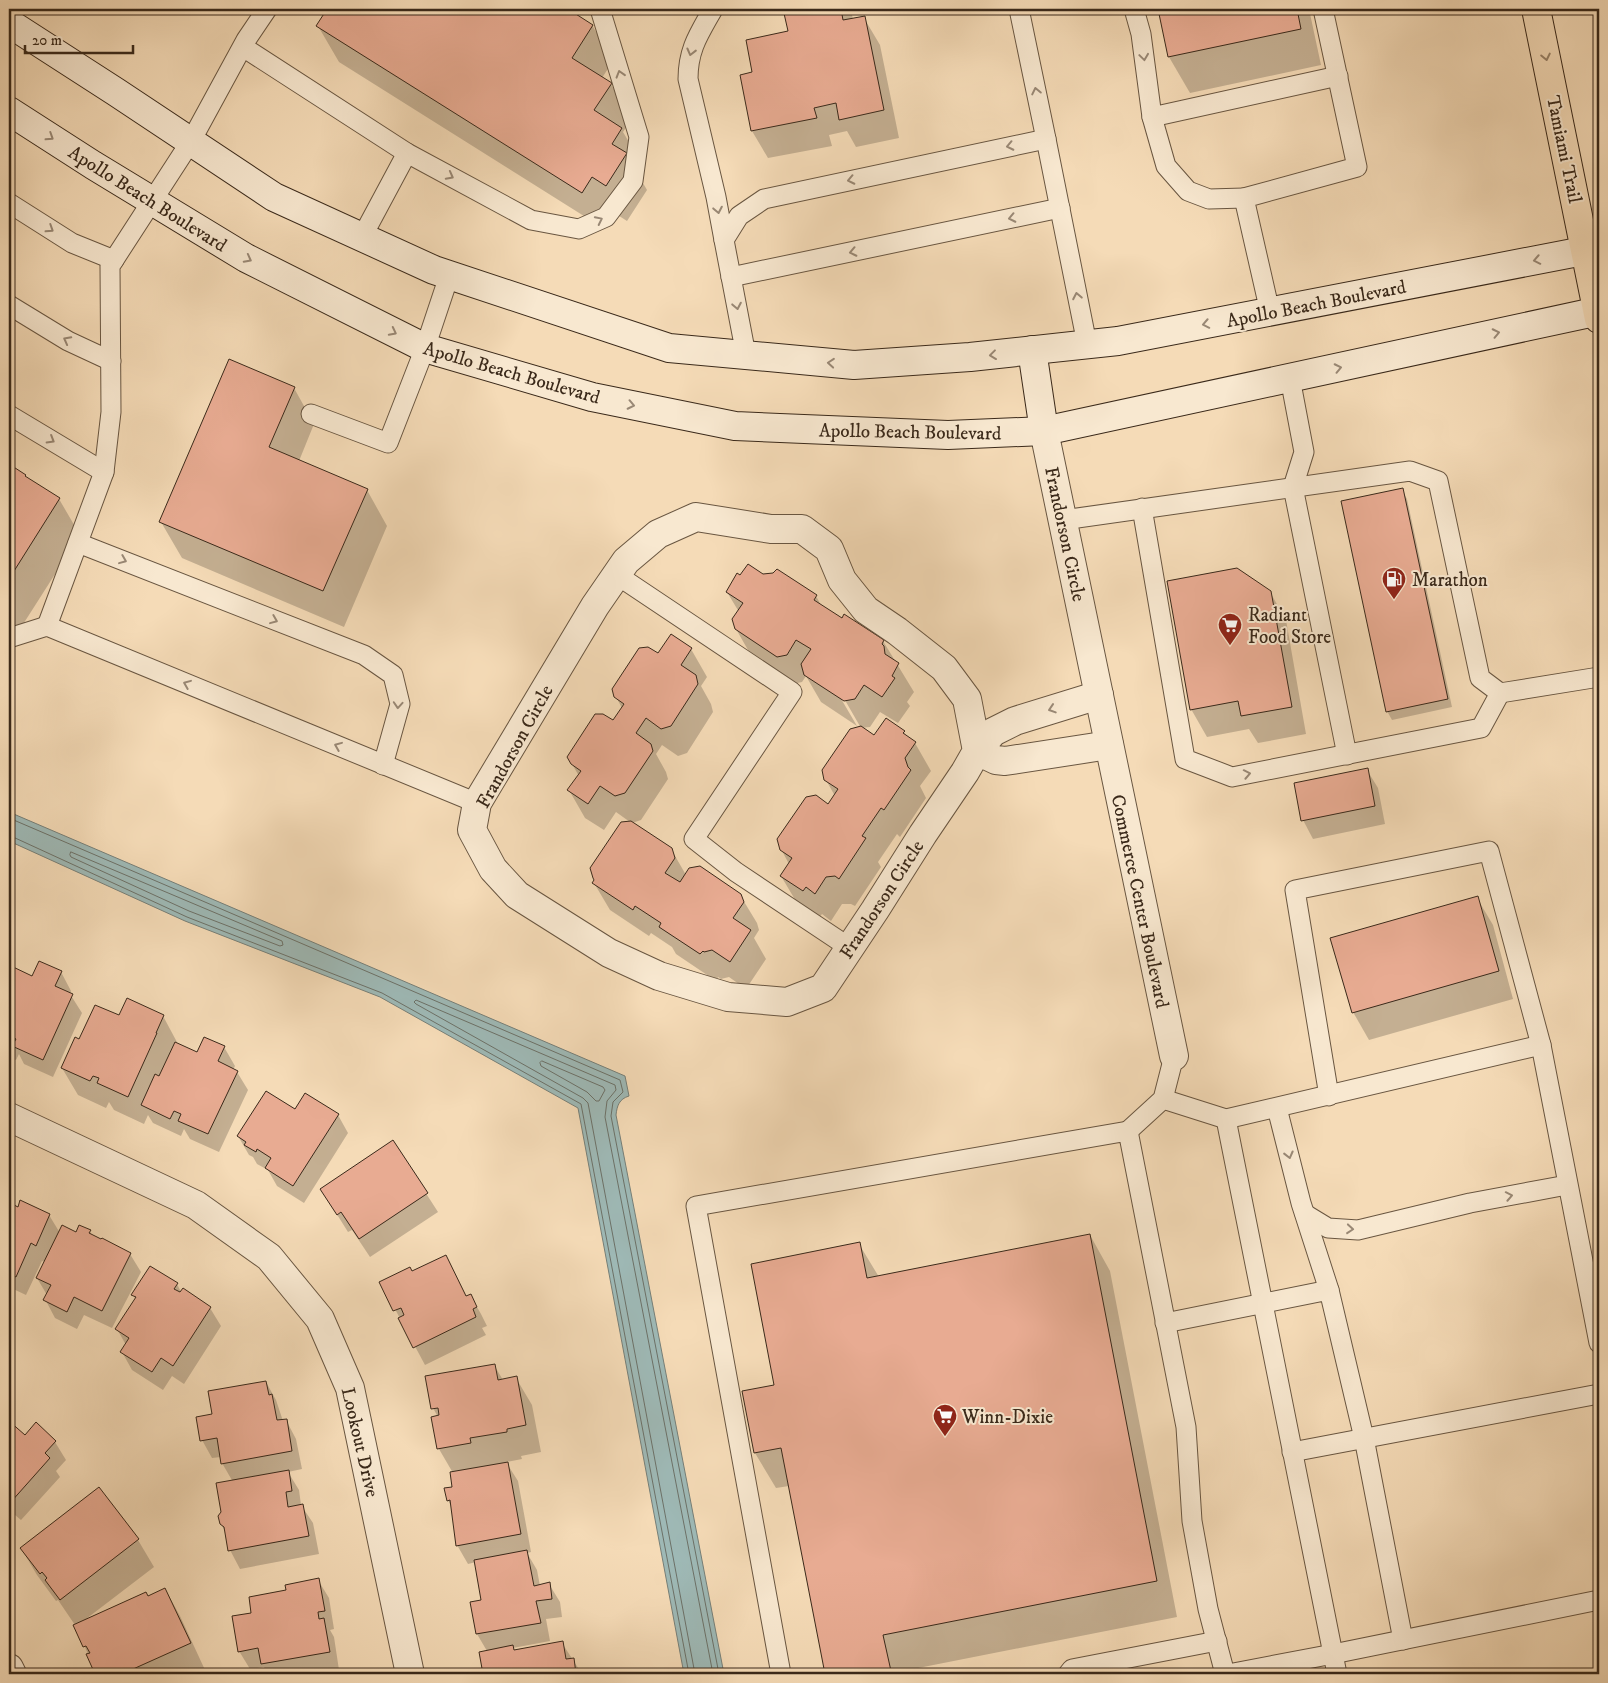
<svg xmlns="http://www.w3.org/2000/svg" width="1608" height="1683" font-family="'IM FELL DW Pica',serif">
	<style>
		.water { fill: #9eb9b6; stroke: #767f78 }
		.shadow { fill: #0003 }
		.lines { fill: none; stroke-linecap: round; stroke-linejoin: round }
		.shore { stroke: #6c7168; stroke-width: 1 }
		.building { fill: #e8ab92; stroke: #3a291a }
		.lane-casing { stroke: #695641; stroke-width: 21 }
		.street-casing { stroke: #695641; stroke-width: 30 }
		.secondary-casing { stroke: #3a291a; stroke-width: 30 }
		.primary-casing { stroke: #3a291a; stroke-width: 30 }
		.lane { stroke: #f8e8d0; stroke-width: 19 }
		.street { stroke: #f8e8d0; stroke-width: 28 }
		.secondary { stroke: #f8e8d0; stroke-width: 28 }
		.primary { stroke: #f5dbb7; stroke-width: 28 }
		.oneway { stroke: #998875 }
		.oneway2 { stroke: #988268 }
		.labels { text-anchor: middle; stroke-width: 4; stroke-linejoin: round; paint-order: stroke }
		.street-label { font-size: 19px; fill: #3a291a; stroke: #f8e8d0 }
		.poi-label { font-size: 19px; fill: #3a291a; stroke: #f8e8d0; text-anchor: start }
	</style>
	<rect width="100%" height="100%" fill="#f5dbb7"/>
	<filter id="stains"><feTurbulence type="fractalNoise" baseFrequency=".004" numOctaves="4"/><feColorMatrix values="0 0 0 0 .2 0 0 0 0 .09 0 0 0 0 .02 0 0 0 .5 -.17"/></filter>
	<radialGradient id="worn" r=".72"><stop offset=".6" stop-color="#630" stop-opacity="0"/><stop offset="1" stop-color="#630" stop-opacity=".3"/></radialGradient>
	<path class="water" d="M9,812l616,264 4,20c-10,3 -12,10 -13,19l108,559h-40l-106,-566 -198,-111 -195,-76 -176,-80z"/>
	<g class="shadow">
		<path d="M329,9h237l26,16 21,36 -11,17 9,6 20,36 -8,12 19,32 -5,9 10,17 -20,31 -14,-9 -10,16 -264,-166 -21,-36z"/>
		<path d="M785,9h66l2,11 11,-2 16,27 19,93 -43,9 -9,-16 -18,4 3,11 -64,12 -16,-27 -11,-55 13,-3 35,-41z"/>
		<path d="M1159,9h150l12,56 -131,28 -21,-36z"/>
		<path d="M294,388l20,36 -15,37 68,29 20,36 -43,101 -162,-69 -21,-36z"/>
		<path d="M9,465l16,11 2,3 32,20 21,36 -67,105 -4,-2z"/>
		<path d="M1402,490l5,9 45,208 -60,13 -5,-9z"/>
		<path d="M763,575l53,21 6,11 61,34 31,51 -7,10 3,4 -12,17 -18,-11 -10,15 -9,1 13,9 30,-5 3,6 8,5 16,28 -11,15 6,12 -26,39 -3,-3 -19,28 3,5 -26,39 -4,-2h-9l-11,17 -9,-7 -3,4 -22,-15 -16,-27 8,-12 -8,-15 48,-43 6,-10 -9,-16 35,-52 -19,-33 -2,2 17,29 -36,-24 -15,-26 -4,6 -9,2 -41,-27 -16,-28 3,-17 -12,-20 14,-15z"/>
		<path d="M1270,592l16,28 20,114 -48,9 -9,-14 -42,8 -16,-28z"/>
		<path d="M671,636l20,13 16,28 -6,9 10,18 2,8 -26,41 -9,3 -16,-11 -6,9 10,18 2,7 -27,41 -9,3 39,26 15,26 54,20 17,28 2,7 -5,8 12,21 -20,30 -17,-12 -8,2 -3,-2 -2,4 -40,-27 -4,-7 -21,-14 -2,3 -39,-26 -16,-27 36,-61 -14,-10 -12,18 -19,-12 -16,-28 10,-14 -7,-12 41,-42 9,-14 -6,-11 43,-42z"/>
		<path d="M1367,770l11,18 7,36 -72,15 -10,-19z"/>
		<path d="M1477,898l16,27 20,74 -144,41 -16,-28z"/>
		<path d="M9,966l24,11 28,-5 10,19 -1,3 12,19 -29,64 -29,-13 -5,-10 -3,6 -7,-3z"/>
		<path d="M163,1016l15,28 20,10 26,-7 11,19 -2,4 4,2 11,18 -29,62 -29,-13 -6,-10 -3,7 -28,-13 -5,-8 -4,9 -30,-14 -5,-8 -3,6 -28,-13 -16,-27 18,-27 39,-24z"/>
		<path d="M338,1115l10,18 -44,70 -27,-17 -9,-16 -11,-6 -4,-7 -4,-2 -11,-19z"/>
		<path d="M393,1142l45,70 -68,45 -18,-27 -4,2 -27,-43z"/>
		<path d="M9,1199l4,2 5,8 31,6 11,18h16l4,-7 10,5 3,6 37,17 11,18 -29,56 -28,-13 -7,14 -22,-11 -10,-19 2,-4 -10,-17 8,-16 -3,-1 -16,34 -17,-8z"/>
		<path d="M1090,1235l20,36 67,346 -274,54 1,3h-78l-37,-188 -13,2 -21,-35 104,-209 20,33z"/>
		<path d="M446,1256l21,41 3,-2 11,19 6,12 -5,2 4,7 -61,30 -44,-82 31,-10z"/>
		<path d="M177,1284l4,8 29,16 11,18 -37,58 -12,-8 -9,14 -31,-20 -10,-18 4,-7 -9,-16 19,-29 -3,-5z"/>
		<path d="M494,1365l9,15 13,-2 16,27 9,47 -20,4 1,3 -16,3 12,19 13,71 -4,1 10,17 3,16 9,-2 11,18 2,15 -16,2 4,22 -37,7 2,3 47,-8 20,31h-97l-4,-21 6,-2 -10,-17 -6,-31 12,-2 -7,-39 -8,2 -11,-19 -5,-37 -4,-8 6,-12 -1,-15 -14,-24 -6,-31 5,-1 -5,-9z"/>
		<path d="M266,1382l10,18 7,21 3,-1 10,19 6,30 -14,3 11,18 2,15 12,18 6,31 -79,15 -10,-19 -4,-17 -5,-9 12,-42 -11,-19 -1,-6 -9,1 -10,-18 12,-25z"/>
		<path d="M9,1422l16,15 30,5 11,18 -10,11 4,6 -39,43 -12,-10z"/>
		<path d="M138,1540l16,27 -68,52 62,-22 17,-8 15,27 25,54 -9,4h-99l-22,-49 -17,-25 -2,1 -19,-26 -16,-27z"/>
		<path d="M318,1580l11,18 5,31 -4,1 4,7 5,33 -23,4h-48l-4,-7 -14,2 -11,-18 14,-37 34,-23z"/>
	</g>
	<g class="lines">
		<g class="shore">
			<path d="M9,818l611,262 3,12 -10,10 -2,14 108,558"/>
			<path d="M9,836l4,1 174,80 195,76 199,111 108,570"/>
			<path d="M71,852l211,89 1,4 -3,1 -91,-35 -118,-54 -1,-2z"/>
			<path d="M542,1061l61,26 2,3 -6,11h-3l-9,-9 -46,-26 -1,-3z"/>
			<path d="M695,1674l-107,-571 -5,-5 -167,-94 -2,-2 2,-2 199,85 1,5 -9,11 -2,16 108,557"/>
		</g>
	</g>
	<g class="building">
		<path d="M327,9h241l25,16 -21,33 40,25 -18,27 28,18 -10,16 15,9 -21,33 -14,-9 -10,16 -266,-167z"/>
		<path d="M783,9h58l2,11 22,-4 19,94 -45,10 -3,-17 -22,5 3,10 -66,13 -11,-56 12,-3 -6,-32 42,-9z"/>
		<path d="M1158,9h139l4,20 -133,28z"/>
		<path d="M229,359l66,28 -26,60 99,42 -45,102 -164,-69z"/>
		<path d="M9,464l17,11 -1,1 35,22 -51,81z"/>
		<path d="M1403,488l45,211 -62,13 -45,-211z"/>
		<path d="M748,564l15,10 10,-1 4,-4 40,26 -3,5 28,18 2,-4 40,26 -2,4 2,2 1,8 14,9 -7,13 3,2 -13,19 -18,-12 -9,14 -11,2 -40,-26 -3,-11 10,-15 -15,-9 -9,15 -10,2 -42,-28 -3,-10 11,-16 -17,-11 11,-19 3,2z"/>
		<path d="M1237,568l34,23 21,116 -51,9 -3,-15 -48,9 -23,-129z"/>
		<path d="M671,634l21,14 -11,17 15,10 2,9 -27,42 -10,3 -15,-11 -10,15 15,11 2,7 -28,42 -10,3 -15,-10 -12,18 -21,-14 14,-19 -10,-7 -4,-7 28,-43h8l10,6 11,-16 -10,-7 -2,-8 27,-41 9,-1 10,6z"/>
		<path d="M886,718l19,13 -2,2 13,9 -11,16 3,9 3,3 -27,40 -3,-2 -19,28 4,2 -27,41 -4,-3 -9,1 -11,17 -9,-7 -3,4 -23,-15 12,-18 -12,-8 -3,-11 29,-42 10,-2 12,9 10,-15 -14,-9 -2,-10 28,-41 11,-3 13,9z"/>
		<path d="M1368,768l7,38 -74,15 -7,-38z"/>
		<path d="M631,821l41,27 3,10 -10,15 15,9 9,-14 11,-2 41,28 3,8 -11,16 18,12 -21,32 -18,-12 -8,2 -1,-1 -3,3 -41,-27 2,-4 -26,-17 -2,4 -41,-27 2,-3 -1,-2 -3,-10 31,-46z"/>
		<path d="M1478,896l21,75 -147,42 -22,-75z"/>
		<path d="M39,961l23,10 -7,15 18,8 -30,66 -31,-14 4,-7 -7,-4v-70l23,11z"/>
		<path d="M127,998l37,17 -8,18h1l-29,64 -31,-14 2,-5 -6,-2 -3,5 -29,-13 14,-31 4,2 16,-34 24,10z"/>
		<path d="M204,1037l21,9 -7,15 20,10 -30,63 -30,-13 3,-7 -7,-3 -4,8 -29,-14 14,-31 4,2 16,-34 22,10z"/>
		<path d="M266,1091l29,18 10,-16 34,21 -46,72 -28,-18 6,-10 -14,-9 -1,3 -12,-7 2,-3 -9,-6z"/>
		<path d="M393,1140l35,53 -69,46 -18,-27 -4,3 -17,-26z"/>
		<path d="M9,1197l5,3 -2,4 6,3 2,-7 30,14 -14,32 -5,-3 -15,34 -7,-3z"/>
		<path d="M62,1225l14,7 3,-7 12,5 -2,3 12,6 1,-1 29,15 -29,58 -28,-14 -7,15 -24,-12 8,-15 -15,-7z"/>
		<path d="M1090,1234l67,347 -274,54 8,36 -16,3h-50l-44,-226 -27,5 -12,-62 32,-6 -23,-121 109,-22 7,36z"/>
		<path d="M446,1255l20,41 5,-2 6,13 -4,2 3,8 -63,31 -15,-30 6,-3 -3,-7 -8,3 -14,-29 31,-15 2,4z"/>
		<path d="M150,1266l28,17 -4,6 6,3 3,-4 28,19 -38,59 -12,-8 -9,14 -32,-20 9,-14 -14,-9 21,-32 -5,-2z"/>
		<path d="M495,1364l3,16 19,-4 9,49 -19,4v3l-37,6 1,5 -34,6 -6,-32 8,-2 -1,-7 -7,1 -6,-33z"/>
		<path d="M266,1381l3,14 3,-1 5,26 10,-1 5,32 -71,13 -4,-26 -17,3 -4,-24 16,-3 -4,-23z"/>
		<path d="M9,1421l16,14 11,-13 20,19 -11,12 5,5 -40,45z"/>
		<path d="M508,1462l13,72 -65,12 -6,-46 -3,1 -3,-13 8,-1 -2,-15z"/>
		<path d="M289,1470l3,21 -6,1 2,15 15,-3 6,32 -81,15 -4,-24 -4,-3 -2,-8 3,-4 -5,-29z"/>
		<path d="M99,1487l40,52 -79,61 -15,-20 2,-2 -5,-6 -2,2 -20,-26z"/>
		<path d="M527,1550l7,36 16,-4 2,17 -16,2 5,22 -65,11 -6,-32 11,-2 -7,-40z"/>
		<path d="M319,1578l6,33 -7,1 1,7 5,-1 6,34 -69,12 -3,-16 -20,4 -6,-36 19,-3 -2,-16 37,-7 -1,-5z"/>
		<path d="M165,1588l26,55 -69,31h-27l-9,-20 4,-1 -4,-7 -3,1 -10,-22 73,-33 2,4z"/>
		<path d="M563,1641l3,18 8,-1 2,16h-93l-4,-22 34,-7 1,5z"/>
	</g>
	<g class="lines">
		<defs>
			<g id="lane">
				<path d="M713,9c-14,25 -25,40 -25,70l28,118 8,43"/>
				<path d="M1019,9l27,130"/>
				<path d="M1134,9l7,25 11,83 14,49 22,25 21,8 35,-1"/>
				<path d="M243,47l164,106 124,67 48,9 27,-12 27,-36 6,-44 -39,-128"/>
				<path d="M1152,117l186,-41"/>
				<path d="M9,203l63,40 42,17"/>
				<path d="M362,237l45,-84"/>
				<path d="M731,277l329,-69"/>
				<path d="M9,305l59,36 43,20"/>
				<path d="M1270,312l-26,-114 113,-31 -34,-158"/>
				<path d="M746,355l-22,-115 15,-24 25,-17 282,-60 41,205"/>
				<path d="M1290,378l14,74 -11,35 54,268"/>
				<path d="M311,414l77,29 37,-95 24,-72"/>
				<path d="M9,415l95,57"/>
				<path d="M1142,508l43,251 47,18 249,-49 19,-35"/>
				<path d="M1063,520l347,-49 28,10 42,197 20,15 99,-16"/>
				<path d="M78,543l286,112 29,20 7,29 -17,61"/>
				<path d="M617,575l175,117 -98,147 42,33 114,76"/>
				<path d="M47,626l57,-154 7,-60 -1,-146 81,-125 55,-101 21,-31"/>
				<path d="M9,638l38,-12 430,177"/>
				<path d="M1329,1096l-34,-206 194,-39 52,194 58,298"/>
				<path d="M1163,1099l63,20 315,-74"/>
				<path d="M1277,1108l24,95 28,87"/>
				<path d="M1226,1119l111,555"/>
				<path d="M1128,1131l35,-32 11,-43"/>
				<path d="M1305,1214l23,14 30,2 112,-27 97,-18"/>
				<path d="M1165,1323l164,-33 35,148 39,202"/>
				<path d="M1292,1452l307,-58"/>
				<path d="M781,1674l-85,-468 432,-75 58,296 6,94 16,88 17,65"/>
				<path d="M1068,1674l4,-5 145,-28"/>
				<path d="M1228,1674l105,-20 266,-54"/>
			</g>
			<g id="street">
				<path d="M1044,431l130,625"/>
				<path d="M696,517l75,12h31l27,20 13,31 24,30 31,21 47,37 23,31 10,52 -12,21 -42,62 -48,76 -52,78 -36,14 -59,-5 -69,-21 -50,-23 -92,-58 -24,-26 -21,-39 5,-27 118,-197 31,-45 32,-27z"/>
				<path d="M1099,695l-84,26 -22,11 -16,19 19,9 9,1 104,-16"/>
				<path d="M9,1117l187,88 73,52 51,62 30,69 60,286"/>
				<path d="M9,1668l3,6"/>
			</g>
			<g id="secondary">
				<path d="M9,23l107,69 158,105 160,73 235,78 185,17 116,-8 148,-16 481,-93"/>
				<path d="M9,111l84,54 153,93 179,90 167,49 143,29 213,9 96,-4 555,-120"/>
				<path d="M1032,350l12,81"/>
			</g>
			<path id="primary" d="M1536,9l63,310"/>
		</defs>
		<use href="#lane" class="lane-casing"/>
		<use href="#street" class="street-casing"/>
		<use href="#secondary" class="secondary-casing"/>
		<use href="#primary" class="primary-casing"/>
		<use href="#lane" class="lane"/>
		<use href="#street" class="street"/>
		<use href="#secondary" class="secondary"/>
		<use href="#primary" class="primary"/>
	</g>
	<defs><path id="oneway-chevron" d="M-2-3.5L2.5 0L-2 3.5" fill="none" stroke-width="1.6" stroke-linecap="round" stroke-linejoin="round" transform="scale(1.25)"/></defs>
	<g class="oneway">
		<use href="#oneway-chevron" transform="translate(691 52) rotate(104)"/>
		<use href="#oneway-chevron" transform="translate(1144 57) rotate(82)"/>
		<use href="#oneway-chevron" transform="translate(620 74) rotate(-107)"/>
		<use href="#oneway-chevron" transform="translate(1036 91) rotate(-102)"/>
		<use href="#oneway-chevron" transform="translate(50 137) rotate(33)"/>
		<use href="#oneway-chevron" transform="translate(1010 146) rotate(168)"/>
		<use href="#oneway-chevron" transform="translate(450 176) rotate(28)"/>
		<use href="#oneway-chevron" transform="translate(851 180) rotate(168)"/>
		<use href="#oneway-chevron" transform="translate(718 210) rotate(79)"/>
		<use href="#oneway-chevron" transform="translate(1012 218) rotate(168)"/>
		<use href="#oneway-chevron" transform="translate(599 220) rotate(-26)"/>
		<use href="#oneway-chevron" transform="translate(50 229) rotate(33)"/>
		<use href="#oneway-chevron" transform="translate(853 252) rotate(168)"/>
		<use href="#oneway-chevron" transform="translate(248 259) rotate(28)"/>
		<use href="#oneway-chevron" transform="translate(1537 260) rotate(169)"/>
		<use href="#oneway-chevron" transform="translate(1077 296) rotate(-101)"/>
		<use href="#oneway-chevron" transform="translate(737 306) rotate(79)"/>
		<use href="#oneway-chevron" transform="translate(1206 324) rotate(169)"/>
		<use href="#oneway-chevron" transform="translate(393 332) rotate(27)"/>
		<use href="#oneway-chevron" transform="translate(1496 333) rotate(-12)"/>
		<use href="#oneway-chevron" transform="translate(67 340) rotate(-152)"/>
		<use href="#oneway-chevron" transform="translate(993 355) rotate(173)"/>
		<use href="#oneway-chevron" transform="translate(831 363) rotate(-175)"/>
		<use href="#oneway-chevron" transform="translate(1338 368) rotate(-12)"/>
		<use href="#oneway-chevron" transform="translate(631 405) rotate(12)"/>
		<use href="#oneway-chevron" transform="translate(51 440) rotate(31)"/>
		<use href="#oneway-chevron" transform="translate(123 560) rotate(22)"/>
		<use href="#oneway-chevron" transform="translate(274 620) rotate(22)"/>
		<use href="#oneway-chevron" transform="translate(187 684) rotate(-158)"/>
		<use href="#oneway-chevron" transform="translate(398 705) rotate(94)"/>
		<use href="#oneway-chevron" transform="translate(1052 709) rotate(162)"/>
		<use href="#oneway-chevron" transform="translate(338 746) rotate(-158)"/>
		<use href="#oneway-chevron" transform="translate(1247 774) rotate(-11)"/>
		<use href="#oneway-chevron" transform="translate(1289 1155) rotate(76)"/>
		<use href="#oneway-chevron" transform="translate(1509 1196) rotate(-11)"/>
		<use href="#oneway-chevron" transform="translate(1350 1229) rotate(5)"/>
	</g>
	<use class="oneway2" href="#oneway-chevron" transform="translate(1546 57) rotate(78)"/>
	<defs>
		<symbol id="fuel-pin" viewBox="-11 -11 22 30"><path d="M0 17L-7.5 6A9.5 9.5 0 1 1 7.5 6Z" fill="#8f2418" stroke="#f8e8d0"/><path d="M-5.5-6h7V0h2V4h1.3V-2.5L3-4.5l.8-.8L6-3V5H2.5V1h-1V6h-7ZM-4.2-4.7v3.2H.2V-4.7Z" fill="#fff"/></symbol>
		<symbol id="supermarket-pin" viewBox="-11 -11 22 30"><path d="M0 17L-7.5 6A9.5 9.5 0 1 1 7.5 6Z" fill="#8f2418" stroke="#f8e8d0"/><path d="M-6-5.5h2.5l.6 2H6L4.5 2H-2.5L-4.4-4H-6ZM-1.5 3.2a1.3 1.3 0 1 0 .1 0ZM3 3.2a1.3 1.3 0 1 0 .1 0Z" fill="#fff"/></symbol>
	</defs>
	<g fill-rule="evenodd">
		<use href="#fuel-pin" x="1380" y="565" width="28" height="38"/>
		<use href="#supermarket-pin" x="1216" y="611" width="28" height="38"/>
		<use href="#supermarket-pin" x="931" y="1402" width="28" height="38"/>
	</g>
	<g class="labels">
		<g class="street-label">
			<text transform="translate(1565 149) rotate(78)" y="7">Tamiami Trail</text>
			<text transform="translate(148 198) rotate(32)" y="7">Apollo Beach Boulevard</text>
			<text transform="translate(1316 303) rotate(-11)" y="7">Apollo Beach Boulevard</text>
			<text transform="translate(512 372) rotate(16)" y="7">Apollo Beach Boulevard</text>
			<text transform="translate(910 431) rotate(1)" y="7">Apollo Beach Boulevard</text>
			<text transform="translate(1066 534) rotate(78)" y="7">Frandorson Circle</text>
			<text transform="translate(514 746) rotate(-61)" y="7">Frandorson Circle</text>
			<text transform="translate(881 899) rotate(-57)" y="7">Frandorson Circle</text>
			<text transform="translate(1141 901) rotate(78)" y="7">Commerce Center Boulevard</text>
			<text transform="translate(361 1442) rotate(77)" y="7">Lookout Drive</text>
		</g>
		<g class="poi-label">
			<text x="1412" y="586">Marathon</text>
			<text x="1248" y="621">Radiant<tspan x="1248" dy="22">Food Store</tspan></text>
			<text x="962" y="1423">Winn-Dixie</text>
		</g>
	</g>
	<rect width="1608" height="1683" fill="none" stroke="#f5dbb7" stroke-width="30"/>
	<rect x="10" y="10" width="1588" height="1663" fill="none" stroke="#3a291a" stroke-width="2.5"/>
	<rect x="15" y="15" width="1578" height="1653" fill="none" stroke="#3a291a"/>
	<path d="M25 45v8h108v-8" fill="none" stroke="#3a291a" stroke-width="2.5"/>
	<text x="32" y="45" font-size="15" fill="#3a291a" stroke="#f8e8d0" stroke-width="4" paint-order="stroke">20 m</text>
	<rect width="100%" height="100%" filter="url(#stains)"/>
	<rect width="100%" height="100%" fill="url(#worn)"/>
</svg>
